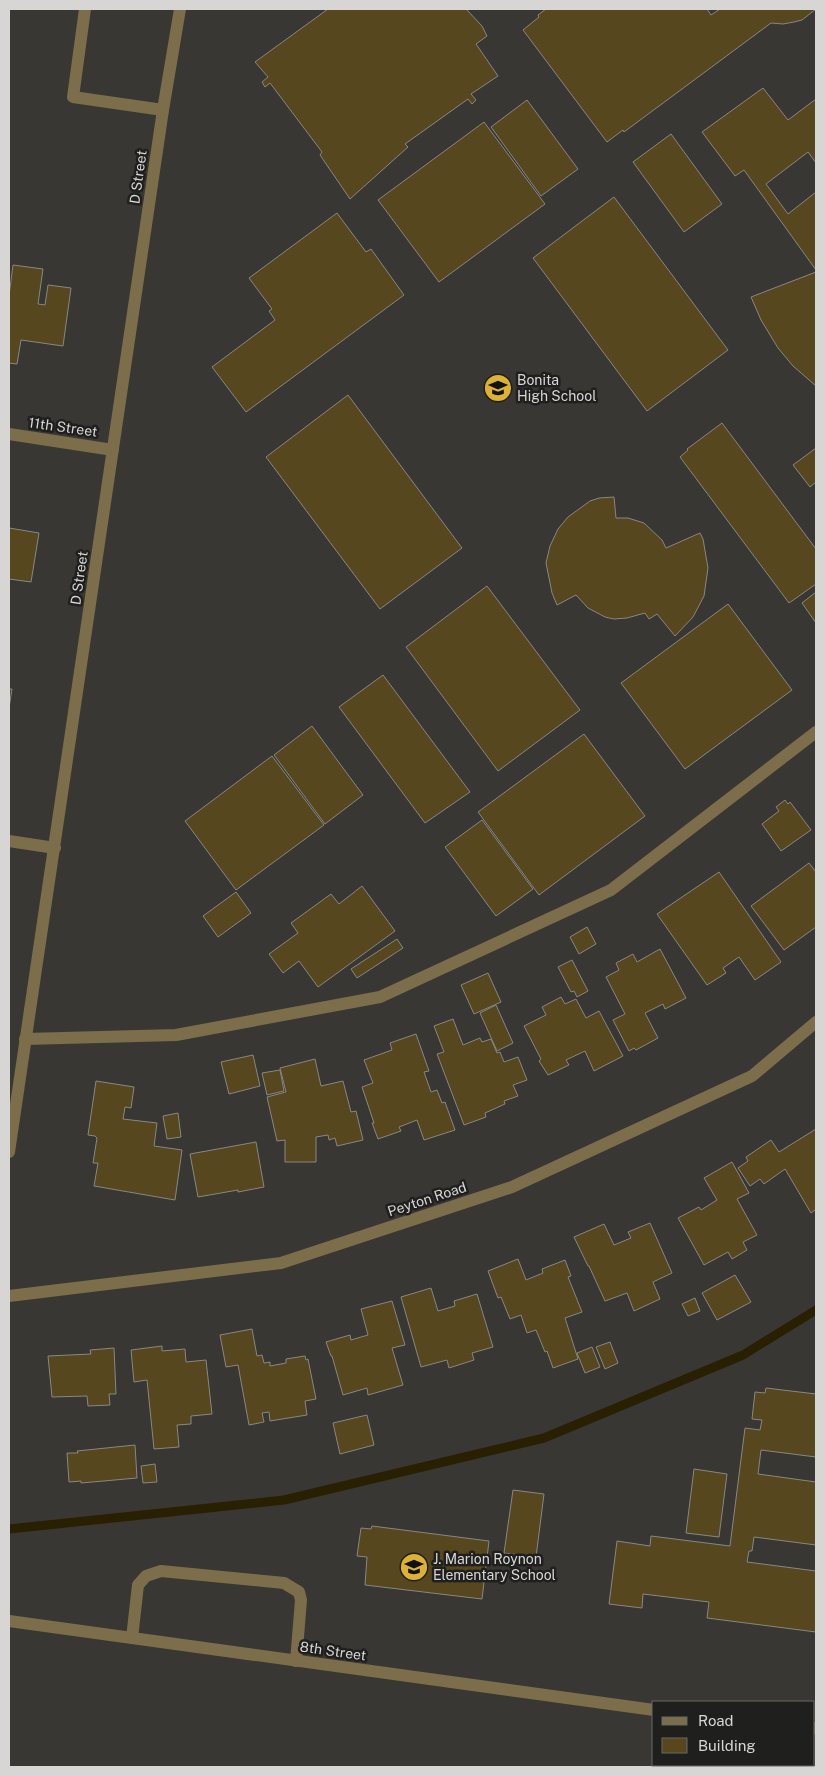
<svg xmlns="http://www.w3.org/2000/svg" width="825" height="1776" font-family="'Public Sans',sans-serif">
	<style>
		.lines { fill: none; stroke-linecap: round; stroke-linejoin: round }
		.stream { stroke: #291f01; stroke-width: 9 }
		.building { fill: #56471f; stroke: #888783 }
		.minor { stroke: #7c6e4b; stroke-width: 12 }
		.labels { text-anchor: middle; stroke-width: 5; stroke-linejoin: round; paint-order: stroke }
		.street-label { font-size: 14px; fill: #d7d6d4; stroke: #1f1f1d }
		.poi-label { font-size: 14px; fill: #d7d6d4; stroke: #1f1f1d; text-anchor: start }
	</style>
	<rect width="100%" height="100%" fill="#393734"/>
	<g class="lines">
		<path class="stream" d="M9,1529l275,-29 260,-62 199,-83 73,-45"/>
	</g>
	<g class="building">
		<path d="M328,9h138l16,17 5,10 -11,8 22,32 -27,18 5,6 -4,4 -4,-5 -63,45 3,3 -58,52 -30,-44 2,-3 -52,-69 -5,4 -3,-5 6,-5 -13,-15z"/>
		<path d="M546,9h161l4,6 9,-6h96l-14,11 -8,2 -11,2 -12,-1 -147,109 -1,-2 -16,12 -84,-112 16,-13 -1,-2z"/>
		<path d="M763,88l25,32 28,-21v64l-8,-11 -42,32 22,30 28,-22v78l-72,-100 -9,6 -33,-44z"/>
		<path d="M527,100l51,69 -37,27 -50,-69z"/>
		<path d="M484,122l61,82 -106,78 -61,-82z"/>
		<path d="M671,134l51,70 -38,28 -51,-70z"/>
		<path d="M614,197l114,153 -81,61 -114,-153z"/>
		<path d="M337,213l29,39 5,-3 33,46 -158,117 -34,-45 63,-47 -6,-9 3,-2 -23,-31z"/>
		<path d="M13,265l30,4 -5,35 7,1 3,-20 23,3 -8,58 -42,-6 -4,24 -8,-1v-67z"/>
		<path d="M816,272v114l-23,-20 -15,-18 -17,-28 -10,-23z"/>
		<path d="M348,395l114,153 -82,61 -114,-152z"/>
		<path d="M722,423l94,126v35l-27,19 -109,-146 8,-7 -1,-1z"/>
		<path d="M816,448v34l-6,5 -17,-22z"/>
		<path d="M614,497l2,21h12l16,5 18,17 4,8 34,-15 3,6 5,29 -4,28 -11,21 -18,19 -18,-22 -8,5 -4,-6 -18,5 -13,1 -9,-2 -17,-9 -12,-13 -19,10 -5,-12 -6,-30 4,-17 8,-17 10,-12 22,-16 9,-3z"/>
		<path d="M9,528l30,5 -8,49 -22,-3z"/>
		<path d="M487,586l93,124 -82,61 -92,-124z"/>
		<path d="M816,592v31l-14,-20z"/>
		<path d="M728,604l64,86 -107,79 -64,-86z"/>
		<path d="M383,675l87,117 -45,31 -86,-116z"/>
		<path d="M9,689h3l-3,19z"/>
		<path d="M312,726l51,69 -38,29 -51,-69z"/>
		<path d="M584,734l61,82 -106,79 -61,-83z"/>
		<path d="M272,756l52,69 -88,65 -51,-69z"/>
		<path d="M785,800l3,4 2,-2 21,28 -30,21 -19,-27 17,-13 -3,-4z"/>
		<path d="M482,820l51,69 -37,27 -51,-69z"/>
		<path d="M809,863l7,9v55l-32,23 -33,-44z"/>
		<path d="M719,872l62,90 -26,18 -16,-23 -16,11 3,5 -19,12 -50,-71z"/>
		<path d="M362,886l33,45 -77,56 -19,-26 -16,12 -14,-19 29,-21 -7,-10 40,-29 8,10z"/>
		<path d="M236,892l15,21 -33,24 -15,-21z"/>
		<path d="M587,927l9,17 -17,10 -9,-17z"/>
		<path d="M397,939l6,9 -46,30 -6,-9z"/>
		<path d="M660,949l26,49 -21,11 -2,-5 -18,9 13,25 -22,12 -2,-2 -5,3 -16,-31 12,-6 -19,-37 13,-7 -3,-7 17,-9 4,8z"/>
		<path d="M572,960l16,31 -11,6 -3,-6 -3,1 -13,-25z"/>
		<path d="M488,973l13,29 -27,12 -13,-29z"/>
		<path d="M561,997l4,7 11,-5 10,19 13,-7 24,45 -29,15 -9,-20 -19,9 3,5 -21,10 -9,-14 2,-2 -17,-33 22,-11 -4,-8z"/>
		<path d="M496,1005l17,38 -16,8 -17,-38z"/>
		<path d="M453,1019l10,26 17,-7 2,4 9,-3 6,14 3,-1 4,10 14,-5 9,23 -14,5 5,11 -14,5 1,3 -20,9 1,4 -22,8 -27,-71 7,-2 -10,-26z"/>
		<path d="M416,1034l13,37 -5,1 7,20 6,-2 5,13 3,-1 10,28 -31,10 -7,-20 -18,7 2,4 -23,8 -6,-16h2l-12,-36 11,-4 -9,-23 28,-10 -2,-7z"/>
		<path d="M253,1055l7,31 -31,8 -8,-32z"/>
		<path d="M315,1059l6,27 22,-5 8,31 5,-1 7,29 -26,6 -2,-8 -6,2 -1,-5 -12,2v25h-31v-22l-8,1 -10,-44 19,-5 -6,-24z"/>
		<path d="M280,1070l4,21 -17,4 -5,-22z"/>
		<path d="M96,1081l38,6 -3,21 -6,-1 -2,12 34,4 -3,23 28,4 -7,50 -81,-14 4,-23h-5l4,-25 -2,-2 -7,-1z"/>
		<path d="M178,1113l3,24 -14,2 -4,-23z"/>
		<path d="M816,1129v84l-1,-3 -4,3 -26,-44 -21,15 -4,-5 -10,7 -12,-18 10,-7 -2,-4 25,-17 8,12z"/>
		<path d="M256,1142l8,45 -26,5v-2l-40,7 -8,-43z"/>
		<path d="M732,1162l17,31 -12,6 20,36 -14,7 4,8 -15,9 -4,-7 -24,13 -26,-47 21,-11 2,3 16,-10 -13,-22z"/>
		<path d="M650,1223l22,50 -19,9 7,17 -26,12 -7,-18 -22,8 -16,-35h-1l-14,-29 30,-13 10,21 17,-7 -3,-6z"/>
		<path d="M518,1259l8,21 17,-7 -1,-4 23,-9 6,16 -3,1 14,35 -17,6 13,41 -25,9 -6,-17 -2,1 -9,-22 -9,3 -6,-18 -11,4 -9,-22 -3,1 -10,-27z"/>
		<path d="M735,1275l16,27 -34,18 -15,-27z"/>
		<path d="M431,1288l7,23 17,-5 -1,-5 23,-7 16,53 -21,6 2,7 -25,8 -2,-8 -26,7 -20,-70z"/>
		<path d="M695,1298l5,13 -12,5 -6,-12z"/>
		<path d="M392,1301l13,44 -13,3 11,37 -35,10 -1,-7 -24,7 -11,-39h-1l-5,-14 24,-7 1,5 17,-5 -7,-26z"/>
		<path d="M252,1329l5,27 5,-1 2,8 6,-1v4l16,-3v-4l19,-3 1,4 2,-1 8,40 -11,2 2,14 -37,6 -1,-9 -7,1 2,9 -15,3 -11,-60 -12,2 -6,-32z"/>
		<path d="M610,1342l8,21 -13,6 -9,-22z"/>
		<path d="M162,1346v5l23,-2 1,13 20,-2 6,54 -21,2v8l-14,1 2,22 -25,2 -7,-69 -13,2 -3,-32z"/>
		<path d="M592,1347l8,20 -15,6 -8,-20z"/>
		<path d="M114,1348l2,46h-7l1,11 -22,1 -1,-10 -35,1 -4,-41 43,-2 -1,-4z"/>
		<path d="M766,1388l50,6v63l-55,-7 -3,24 58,8v63l-62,-8 -2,14h-3l-2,11 69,9v61l-109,-14 2,-16 -66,-8 -1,14 -33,-4 8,-63 33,5 1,-10 79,10 15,-118 15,2 2,-10 -10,-1 3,-27 10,1z"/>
		<path d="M367,1415l7,30 -34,9 -7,-31z"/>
		<path d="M135,1445l2,33 -56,5v-2l-12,1 -2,-29h11l-1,-2z"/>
		<path d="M155,1464l2,18 -14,1 -2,-17z"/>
		<path d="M694,1469l33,5 -8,63 -33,-4z"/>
		<path d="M513,1490l31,4 -8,63 -32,-4z"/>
		<path d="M372,1526l117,15 -7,58 -117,-14 2,-28 -10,-1 4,-28 10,1z"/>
		<path d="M777,1765h33l-1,2h-32z"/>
	</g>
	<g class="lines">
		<g class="minor">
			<path d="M85,9l-12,88 90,13"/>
			<path d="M9,434l104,16"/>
			<path d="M9,841l46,7"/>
			<path d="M25,1039l151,-4 204,-38 231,-107 205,-158"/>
			<path d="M9,1152l154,-1042 17,-101"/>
			<path d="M9,1296l272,-33 231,-76 240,-111 64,-54"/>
			<path d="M9,1621l645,89"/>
			<path d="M132,1638l6,-53 8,-9 15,-5 123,12 15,9 2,8 -5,61"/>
			<path d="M814,1728l2,1"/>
			<path d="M705,1767l1,-2"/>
		</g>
	</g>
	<defs>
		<symbol id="school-disc" viewBox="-11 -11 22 22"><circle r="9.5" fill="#ddb133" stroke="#1f1f1d"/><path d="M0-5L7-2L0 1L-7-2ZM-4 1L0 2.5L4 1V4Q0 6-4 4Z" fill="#111"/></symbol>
	</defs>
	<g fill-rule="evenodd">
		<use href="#school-disc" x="482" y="372" width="32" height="32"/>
		<use href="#school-disc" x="398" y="1551" width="32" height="32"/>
	</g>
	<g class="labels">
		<g class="street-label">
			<text transform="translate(138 177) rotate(-82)" y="5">D Street</text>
			<text transform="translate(63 427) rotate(8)" y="5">11th Street</text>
			<text transform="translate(79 578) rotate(-82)" y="5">D Street</text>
			<text transform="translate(427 1199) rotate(-18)" y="5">Peyton Road</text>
			<text transform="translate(333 1651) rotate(8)" y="5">8th Street</text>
		</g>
		<g class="poi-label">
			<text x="517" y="385">Bonita<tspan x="517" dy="16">High School</tspan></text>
			<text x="433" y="1564">J. Marion Roynon<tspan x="433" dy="16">Elementary School</tspan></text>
		</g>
	</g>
	<rect width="825" height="1776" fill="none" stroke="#d7d6d4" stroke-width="20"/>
	<rect x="652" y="1701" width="162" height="65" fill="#1f1f1d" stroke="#696866"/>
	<rect x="662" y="1717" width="25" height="8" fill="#7c6e4b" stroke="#696866"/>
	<text x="698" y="1726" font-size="15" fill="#d7d6d4">Road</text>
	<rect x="662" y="1738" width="25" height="15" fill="#56471f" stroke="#696866"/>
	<text x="698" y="1751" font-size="15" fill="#d7d6d4">Building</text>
</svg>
